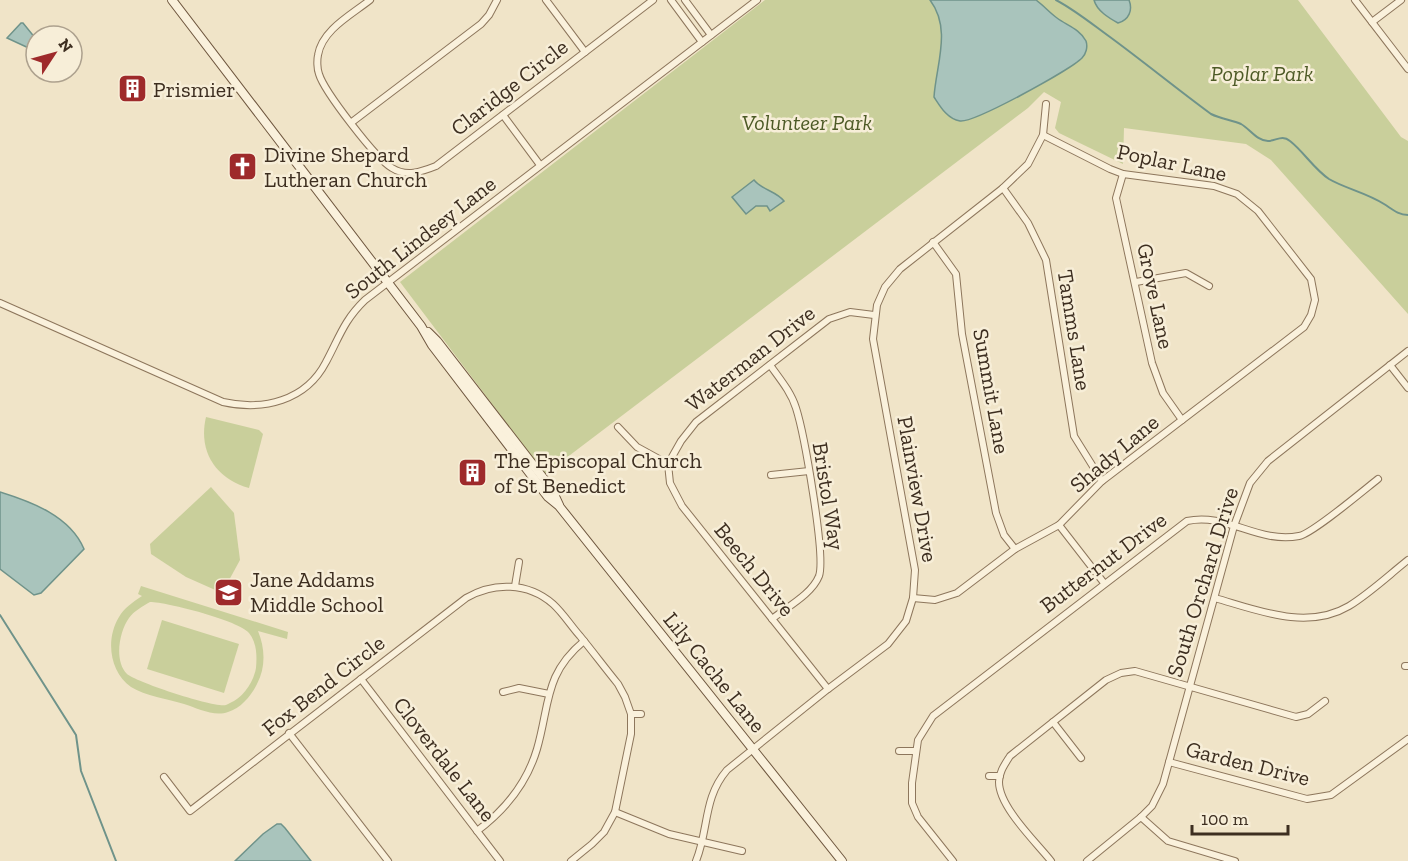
<svg xmlns="http://www.w3.org/2000/svg" width="1408" height="861" font-family="'Zilla Slab',serif">
	<style>
		.green { fill: #c9cf9b; fill-rule: evenodd }
		.water { fill: #a9c4bc; stroke: #6f938a; stroke-width: 1.5 }
		.lines { fill: none; stroke-linecap: round; stroke-linejoin: round }
		.stream { stroke: #6f938a; stroke-width: 2 }
		.street-casing { stroke: #8d765c; stroke-width: 8 }
		.secondary-casing { stroke: #6f573f; stroke-width: 10 }
		.street { stroke: #faf1dc; stroke-width: 6 }
		.secondary { stroke: #faf1dc; stroke-width: 8 }
		.labels { text-anchor: middle; stroke-width: 5; stroke-linejoin: round; paint-order: stroke }
		.park-label { font-size: 22px; font-style: italic; fill: #4d5a26; stroke: #f7eed8 }
		.street-label { font-size: 22px; fill: #3d2e20; stroke: #f7eed8 }
		.poi-label { font-size: 22px; fill: #3d2e20; stroke: #f7eed8; text-anchor: start }
	</style>
	<rect width="100%" height="100%" fill="#f0e4c8"/>
	<g class="green">
		<path d="M765,0h533l103,137 7,4v173l-137,-154 -25,-16 -122,-16 -1,36 -64,-31 -4,-5 6,-26 -17,-10 -16,16 -483,366 -145,-192z"/>
		<path d="M206,417l53,13 4,4 -14,54c-34,-10 -51,-37 -43,-71z"/>
		<path d="M211,487l23,26 6,47 -18,33 -36,-16 -35,-23 -1,-10z"/>
		<path d="M141,586l147,46 -1,7 -29,-8c7,17 8,36 -1,53 -6,12 -16,24 -29,28 -14,5 -31,-4 -44,-8 -16,-5 -39,-8 -53,-17 -21,-15 -26,-47 -12,-70 5,-9 14,-15 23,-21l-4,-2zM150,602c17,0 90,19 99,31 8,10 8,23 7,35 -2,12 -11,27 -22,33 -3,1 -5,3 -8,4 -12,3 -90,-23 -99,-31 -13,-13 -8,-42 2,-56 5,-7 14,-12 21,-16z"/>
		<path d="M162,620l77,24 -15,49 -77,-24z"/>
	</g>
	<g class="water">
		<path d="M930,0h106c8,6 14,13 21,18 9,7 23,11 29,23 2,6 0,13 -4,17 -12,12 -108,65 -122,63 -13,-2 -20,-15 -26,-24 2,-32 18,-68 -4,-97z"/>
		<path d="M1094,0h35c4,10 0,20 -11,23 -9,-5 -21,-12 -24,-23z"/>
		<path d="M21,23h2l13,16v8l-3,3 -26,-12z"/>
		<path d="M754,180c8,10 22,11 30,21l-14,10 -3,-5h-11l-10,8 -14,-17z"/>
		<path d="M0,492c32,10 70,24 84,57l-43,44 -7,2 -34,-26z"/>
		<path d="M277,824h4l4,4 26,33h-76l28,-27z"/>
	</g>
	<g class="lines">
		<g class="stream">
			<path d="M1056,0c19,10 36,24 54,37 34,25 67,52 101,77 10,5 21,6 30,10 9,5 16,17 27,17 8,0 14,-7 22,0 14,11 24,28 39,38 15,9 38,14 55,25 8,5 14,11 24,11"/>
			<path d="M0,615l76,120 5,36 35,90"/>
		</g>
		<defs>
			<g id="street">
				<path d="M370,0c-19,15 -48,30 -52,55 -1,5 -1,14 1,19 5,17 57,85 73,94 14,9 29,4 44,-2l217,-166"/>
				<path d="M546,0l39,52"/>
				<path d="M671,0l31,42"/>
				<path d="M685,0l26,35"/>
				<path d="M1355,0l53,69"/>
				<path d="M1372,22l29,-22"/>
				<path d="M503,115l37,50"/>
				<path d="M352,122l129,-98 8,-9 8,-15"/>
				<path d="M1123,174l-7,24 36,165 11,30 19,27"/>
				<path d="M1003,188l25,35 18,37 28,176 28,45"/>
				<path d="M933,242l23,32 6,60 34,179 8,22 11,14"/>
				<path d="M1136,282l50,-9 23,13"/>
				<path d="M0,303l223,99c40,9 83,-1 103,-40 13,-24 18,-42 39,-62l392,-300"/>
				<path d="M770,365c10,14 21,27 26,43 8,25 30,148 23,168 -7,18 -32,31 -47,43"/>
				<path d="M1390,365l18,23"/>
				<path d="M618,427l19,20 31,17"/>
				<path d="M668,464l2,19 12,23 146,183"/>
				<path d="M668,464l13,-23 15,-19 133,-103 21,-7 24,3"/>
				<path d="M771,475l38,-4"/>
				<path d="M1059,525l45,58"/>
				<path d="M515,586l4,-24"/>
				<path d="M913,598l22,2 22,-7 58,-44 44,-24 43,-44 202,-154 7,-12 4,-15 -4,-21 -53,-68 -21,-17 -23,-8 -91,-12 -13,-5 -67,-34"/>
				<path d="M1215,598c42,12 92,33 134,8 21,-13 40,-31 59,-46"/>
				<path d="M1405,666h3"/>
				<path d="M361,679l139,182"/>
				<path d="M503,692l16,-4 30,6"/>
				<path d="M631,714h10"/>
				<path d="M1053,722l28,36"/>
				<path d="M289,733l99,128"/>
				<path d="M899,751h17"/>
				<path d="M1169,762l138,37 24,-4 77,-56"/>
				<path d="M989,776h11"/>
				<path d="M164,777l26,34 276,-213c27,-16 62,-16 87,6 10,9 18,22 27,32 13,16 25,32 38,48l7,13 6,17v20l-16,78 -11,20 -12,12 -21,17"/>
				<path d="M615,812l54,22 73,17"/>
				<path d="M1141,817l27,24 67,20"/>
				<path d="M477,831c28,-21 50,-48 60,-82 13,-45 7,-75 47,-108"/>
				<path d="M696,861c13,-32 7,-63 31,-91l101,-81 60,-45 18,-23 7,-23 2,-28 -42,-231 4,-34 8,-18 15,-18 103,-81 25,-24 15,-29 3,-31"/>
				<path d="M953,861l-35,-44 -6,-14v-20l6,-43 15,-24 254,-195c39,-9 71,23 112,15 13,-2 65,-46 79,-57"/>
				<path d="M1051,861c-15,-19 -52,-54 -52,-79 0,-10 6,-18 11,-26l96,-76 15,-7 14,-2 161,46 12,-3 17,-13"/>
				<path d="M1087,861l54,-44 11,-11 11,-22 71,-258 16,-43 18,-22 140,-110"/>
			</g>
			<g id="secondary">
				<path d="M172,0l249,326 11,19 116,152 11,9 283,355"/>
				<path d="M428,332l9,9 110,142 6,9 6,13"/>
			</g>
		</defs>
		<use href="#street" class="street-casing"/>
		<use href="#secondary" class="secondary-casing"/>
		<use href="#street" class="street"/>
		<use href="#secondary" class="secondary"/>
	</g>
	<defs>
		<symbol id="building-square" viewBox="-11 -11 22 22"><rect x="-9" y="-9" width="18" height="18" rx="4" fill="#9e2a2b" stroke="#f7eed8"/><path d="M-4-6H4V6H1V3H-1V6H-4ZM-2.5-4.3h1.7v1.8h-1.7ZM.8-4.3h1.7v1.8H.8ZM-2.5-1h1.7V.8h-1.7ZM.8-1h1.7V.8H.8Z" fill="#fff"/></symbol>
		<symbol id="church-square" viewBox="-11 -11 22 22"><rect x="-9" y="-9" width="18" height="18" rx="4" fill="#9e2a2b" stroke="#f7eed8"/><path d="M-1.2-6h2.4v3.5h3.3v2.4h-3.3V6h-2.4V-.1h-3.3v-2.4h3.3Z" fill="#fff"/></symbol>
		<symbol id="school-square" viewBox="-11 -11 22 22"><rect x="-9" y="-9" width="18" height="18" rx="4" fill="#9e2a2b" stroke="#f7eed8"/><path d="M0-5L7-2L0 1L-7-2ZM-4 1L0 2.5L4 1V4Q0 6-4 4Z" fill="#fff"/></symbol>
	</defs>
	<g fill-rule="evenodd">
		<use href="#building-square" x="116" y="72" width="33" height="33"/>
		<use href="#church-square" x="226" y="150" width="33" height="33"/>
		<use href="#building-square" x="456" y="456" width="33" height="33"/>
		<use href="#school-square" x="212" y="576" width="33" height="33"/>
	</g>
	<g class="labels">
		<g class="park-label">
			<text x="1262" y="81">Poplar Park</text>
			<text x="807" y="130">Volunteer Park</text>
		</g>
		<g class="street-label">
			<text transform="translate(509 87) rotate(-38)" y="8">Claridge Circle</text>
			<text transform="translate(1172 162) rotate(12)" y="8">Poplar Lane</text>
			<text transform="translate(420 237) rotate(-38)" y="8">South Lindsey Lane</text>
			<text transform="translate(1156 296) rotate(78)" y="8">Grove Lane</text>
			<text transform="translate(1075 330) rotate(81)" y="8">Tamms Lane</text>
			<text transform="translate(750 358) rotate(-38)" y="8">Waterman Drive</text>
			<text transform="translate(992 391) rotate(80)" y="8">Summit Lane</text>
			<text transform="translate(1114 453) rotate(-40)" y="8">Shady Lane</text>
			<text transform="translate(918 489) rotate(80)" y="8">Plainview Drive</text>
			<text transform="translate(829 496) rotate(81)" y="8">Bristol Way</text>
			<text transform="translate(1103 562) rotate(-37)" y="8">Butternut Drive</text>
			<text transform="translate(755 569) rotate(51)" y="8">Beech Drive</text>
			<text transform="translate(1202 582) rotate(-73)" y="8">South Orchard Drive</text>
			<text transform="translate(715 672) rotate(51)" y="8">Lily Cache Lane</text>
			<text transform="translate(323 685) rotate(-38)" y="8">Fox Bend Circle</text>
			<text transform="translate(445 759) rotate(52)" y="8">Cloverdale Lane</text>
			<text transform="translate(1248 763) rotate(14)" y="8">Garden Drive</text>
		</g>
		<g class="poi-label">
			<text x="153" y="97">Prismier</text>
			<text x="264" y="162">Divine Shepard<tspan x="264" dy="25">Lutheran Church</tspan></text>
			<text x="494" y="468">The Episcopal Church<tspan x="494" dy="25">of St Benedict</tspan></text>
			<text x="250" y="587">Jane Addams<tspan x="250" dy="25">Middle School</tspan></text>
		</g>
	</g>
	<g transform="translate(54 54) rotate(54)"><circle r="28" fill="#f7eed8" stroke="#ada18e" stroke-width="1.5"/>
	<path d="M0-4.5L10 22L0 15L-10 22Z" fill="#9e2a2b"/>
	<text y="-9" font-size="16" font-weight="bold" text-anchor="middle" fill="#3d2e20">N</text>
	</g>
	<path d="M1192 825v9h96v-9" fill="none" stroke="#3d2e20" stroke-width="3"/>
	<text x="1201" y="825" font-size="18" fill="#3d2e20" stroke="#f7eed8" stroke-width="4.5" paint-order="stroke">100 m</text>
</svg>
